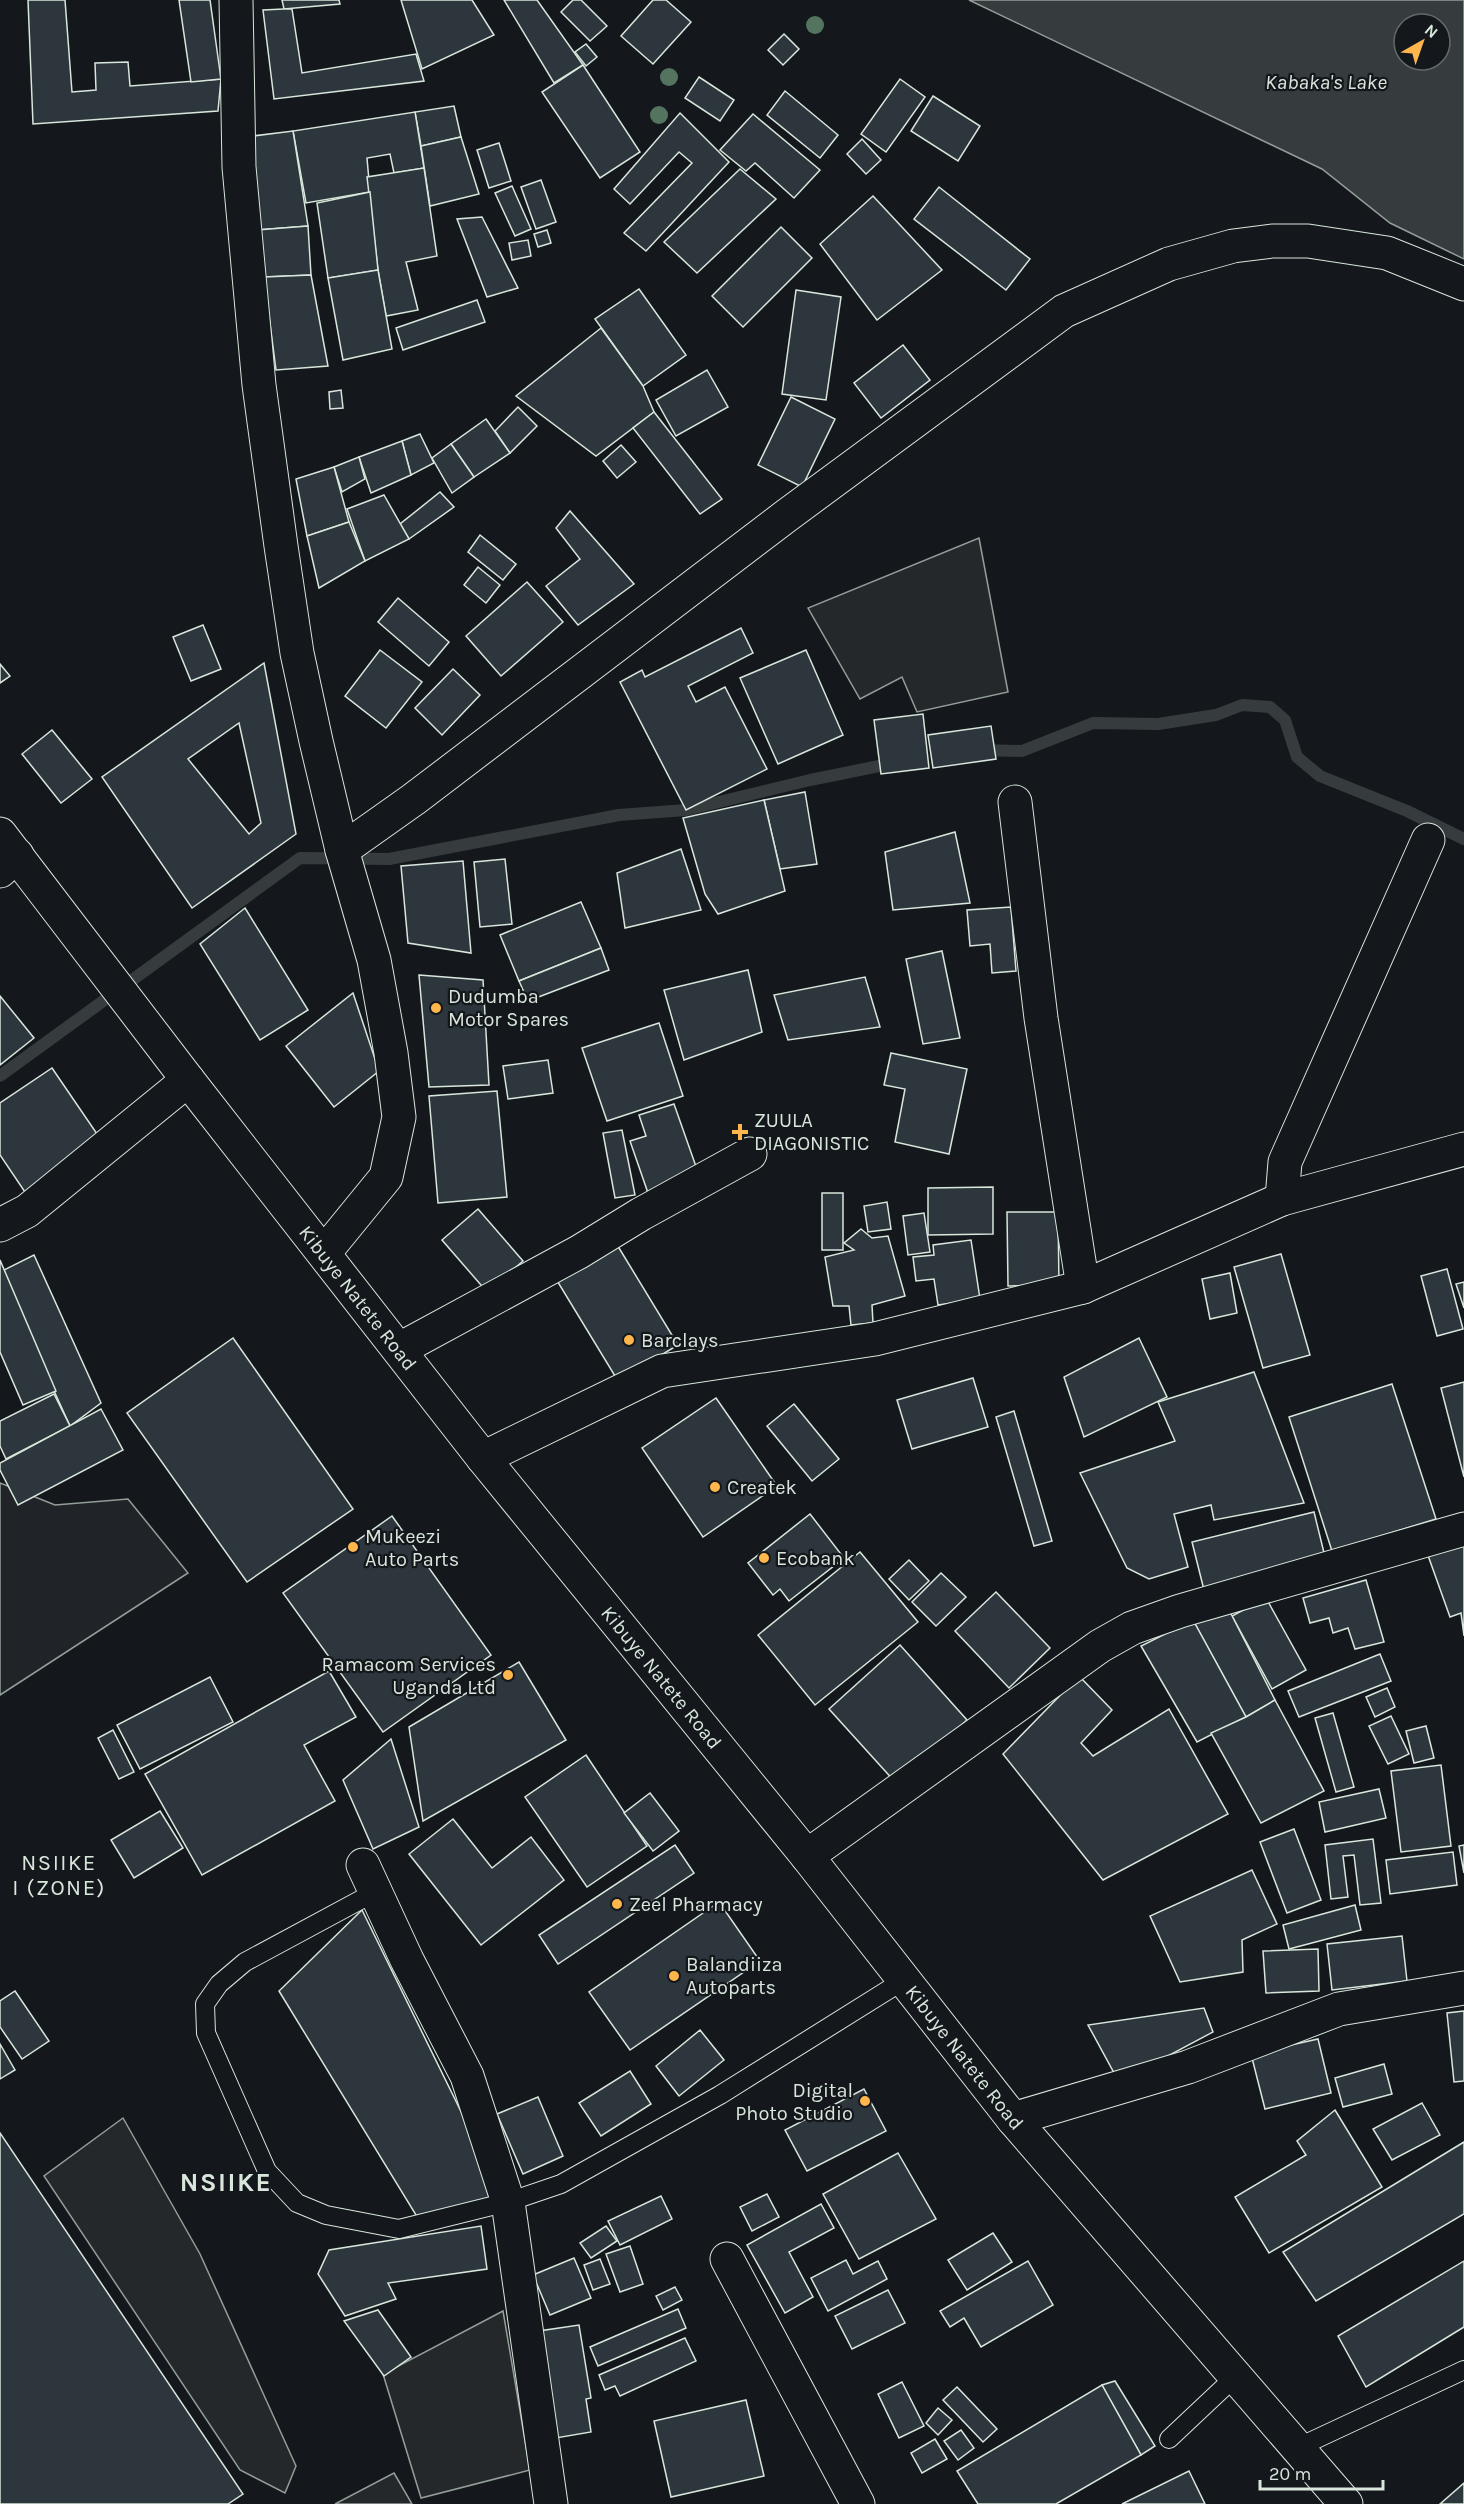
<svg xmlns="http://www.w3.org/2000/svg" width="1464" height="2504" font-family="Karla,sans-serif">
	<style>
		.green { fill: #202428; stroke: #939e99; stroke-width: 1.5 }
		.parking { fill: #24282b; stroke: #939e99; stroke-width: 1.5 }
		.water { fill: #363b3e; stroke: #939e99; stroke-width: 1.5; fill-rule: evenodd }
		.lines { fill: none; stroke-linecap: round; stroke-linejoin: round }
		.stream { stroke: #363b3e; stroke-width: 12 }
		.building { fill: #2c363c; stroke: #d8e6dc; stroke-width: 1.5; fill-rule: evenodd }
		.lane-casing { stroke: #d8e6dc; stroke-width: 20 }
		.street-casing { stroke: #d8e6dc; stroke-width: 35 }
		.primary-casing { stroke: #d8e6dc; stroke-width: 35 }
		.lane { stroke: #14181c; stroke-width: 18 }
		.street { stroke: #14181c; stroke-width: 33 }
		.primary { stroke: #14181c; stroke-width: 33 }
		.tree { fill: #55745f }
		.poi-dot { fill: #ffb74d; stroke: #14181c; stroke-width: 2 }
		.labels { text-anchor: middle; stroke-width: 4.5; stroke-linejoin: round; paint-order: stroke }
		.poi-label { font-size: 20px; fill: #d8e6dc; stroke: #14181c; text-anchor: start }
		.street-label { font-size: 20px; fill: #d8e6dc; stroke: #14181c }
		.water-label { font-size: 21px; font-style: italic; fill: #d8e6dc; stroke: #14181c }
		.quarter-label { font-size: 22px; letter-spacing: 1.5px; fill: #d8e6dc; stroke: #14181c }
		.district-label { font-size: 26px; font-weight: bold; letter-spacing: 1.5px; fill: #d8e6dc; stroke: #14181c }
	</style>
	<rect width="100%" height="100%" fill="#14181c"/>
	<path class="green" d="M0,1483l55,22 73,-6 60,74 -188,122z"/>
	<g class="parking">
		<path d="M979,538l29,154 -91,20 -15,-35 -42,22 -52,-91z"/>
		<path d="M123,2118l77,136 96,212 -11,27 -45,-23 -196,-294z"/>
		<path d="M503,2311l27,159 -109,28 -38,-124z"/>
		<path d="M394,2473l18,31h-77z"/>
	</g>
	<path class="water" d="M969,0h495v259l-74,-36 -68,-54zM1404,24h36v36h-36z"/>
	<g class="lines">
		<g class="stream">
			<path d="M979,750l43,1 71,-28 65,1 58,-9 26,-10 28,2 15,13 12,37 23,19 87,35 57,28"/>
			<path d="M0,1076l300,-218 89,1 230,-44 67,-5 124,-30 84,-17"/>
		</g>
	</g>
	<g class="building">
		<path d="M28,0h37l7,92 24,-2 -1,-27 33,-1 2,24 91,-7 -3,32 -185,13z"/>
		<path d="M179,0h31l11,79 -30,3z"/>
		<path d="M282,0h57l1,4 -56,5z"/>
		<path d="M401,0h71l22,35 -72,34z"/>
		<path d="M504,0h33l46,65 -29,18z"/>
		<path d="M573,0h8l26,26 -17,15 -29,-29z"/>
		<path d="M653,0h13l25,22 -38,42 -32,-28z"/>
		<path d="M284,9h8l10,64 114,-19 8,27 -150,18 -11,-89z"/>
		<path d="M784,34l15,15 -16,16 -15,-15z"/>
		<path d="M586,44l11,13 -11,9 -11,-14z"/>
		<path d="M583,65l57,87 -40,26 -58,-86z"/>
		<path d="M699,77l35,23 -14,21 -35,-23z"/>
		<path d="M900,79l25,18 -39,55 -25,-18z"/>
		<path d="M785,91l53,44 -18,23 -53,-43z"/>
		<path d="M933,96l47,30 -22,35 -47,-30z"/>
		<path d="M454,106l7,31 -40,9 -6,-34z"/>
		<path d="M415,112l9,56 -30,5 -4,-19 -23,4 3,34 -64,11 -13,-72z"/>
		<path d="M680,113l49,49 -83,89 -22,-18 68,-70 -13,-11 -49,52 -16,-15z"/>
		<path d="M753,114l67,56 -26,28 -39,-35 -9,8 -26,-21z"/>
		<path d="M293,131l15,95 -51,4 -12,-93z"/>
		<path d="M461,137l18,57 -49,12 -9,-60z"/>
		<path d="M862,139l19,21 -15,14 -19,-20z"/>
		<path d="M499,143l12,38 -22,7 -12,-38z"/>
		<path d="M424,168l13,88 -31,6 12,48 -32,6 -8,-46 -11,-93z"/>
		<path d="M740,169l36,30 -79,74 -33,-31z"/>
		<path d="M541,180l15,42 -20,7 -15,-42z"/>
		<path d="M512,186l19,43 -16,7 -20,-43z"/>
		<path d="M939,187l91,72 -24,31 -92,-71z"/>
		<path d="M370,192l8,78 -50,8 -11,-75z"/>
		<path d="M873,196l69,74 -65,50 -57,-76z"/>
		<path d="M482,217l36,71 -31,9 -30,-78z"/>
		<path d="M308,226l3,49 -47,2 -7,-47z"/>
		<path d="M781,227l31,31 -69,69 -31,-31z"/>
		<path d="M547,230l4,13 -13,4 -4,-13z"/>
		<path d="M528,240l3,16 -19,4 -3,-17z"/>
		<path d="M378,270l14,79 -49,11 -15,-82z"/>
		<path d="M311,275l17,91 -52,4 -12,-93z"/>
		<path d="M639,289l47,66 -43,31 -48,-67z"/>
		<path d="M796,290l45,7 -15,103 -44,-6z"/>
		<path d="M477,300l8,22 -82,28 -7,-22z"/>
		<path d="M601,328l42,58 11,26 -58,44 -80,-60z"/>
		<path d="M903,345l27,35 -49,38 -27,-35z"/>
		<path d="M707,370l21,37 -52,29 -20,-36z"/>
		<path d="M341,390l2,18 -13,1 -1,-17z"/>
		<path d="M791,397l44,22 -33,68 -44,-22z"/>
		<path d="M518,407l19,19 -27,27 -15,-22z"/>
		<path d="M654,412l68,87 -22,15 -67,-86z"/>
		<path d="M486,419l24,34 -36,24 -23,-33z"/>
		<path d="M420,434l14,29 -23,12 -9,-34z"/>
		<path d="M402,441l9,34 -40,18 -12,-36z"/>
		<path d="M451,444l23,33 -22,16 -20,-35z"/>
		<path d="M621,445l15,17 -19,16 -14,-17z"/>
		<path d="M359,457l6,22 -23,13 -8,-25z"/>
		<path d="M334,467l15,55 -42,14 -11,-57z"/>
		<path d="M440,492l14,15 -45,32 -9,-15z"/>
		<path d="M384,495l25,44 -44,22 -18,-52z"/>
		<path d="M570,511l64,73 -56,41 -32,-39 34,-27 -24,-31z"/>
		<path d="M349,522l16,39 -46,27 -12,-52z"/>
		<path d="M480,535l36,29 -13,16 -35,-28z"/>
		<path d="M478,567l22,18 -14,18 -22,-18z"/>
		<path d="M527,582l36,40 -62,54 -35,-40z"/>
		<path d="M398,598l51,44 -20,24 -51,-44z"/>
		<path d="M203,625l18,44 -30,12 -18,-44z"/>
		<path d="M741,628l12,25 -65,33 8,16 29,-15 42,82 -81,41 -66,-128 22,-12 3,7z"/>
		<path d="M380,650l42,32 -36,46 -41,-32z"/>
		<path d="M806,650l37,85 -65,29 -38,-86z"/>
		<path d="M264,663l32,171 -104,74 -90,-131zM239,723l22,100 -12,11 -61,-75z"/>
		<path d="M0,664l10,12 -10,7z"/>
		<path d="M453,669l27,26 -38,40 -27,-27z"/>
		<path d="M923,714l6,54 -48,6 -7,-54z"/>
		<path d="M991,726l5,33 -63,9 -5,-33z"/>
		<path d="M52,730l40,49 -31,24 -39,-49z"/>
		<path d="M805,792l12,72 -37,5 -16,-69z"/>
		<path d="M764,800l21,91 -67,23 -13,-20 -22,-76z"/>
		<path d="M955,832l15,71 -77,7 -8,-58z"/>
		<path d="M681,849l20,61 -76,18 -8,-55z"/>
		<path d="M505,859l7,65 -32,3 -6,-65z"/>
		<path d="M463,861l8,92 -63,-10 -7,-77z"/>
		<path d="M581,902l20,46 -82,33 -19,-46z"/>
		<path d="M1011,907l5,64 -24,2 -2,-29 -20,2 -3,-36z"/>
		<path d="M245,908l63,102 -48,30 -60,-96z"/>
		<path d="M601,948l8,22 -81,31 -9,-20z"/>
		<path d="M942,951l18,87 -37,6 -17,-85z"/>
		<path d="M748,970l14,62 -78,28 -20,-70z"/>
		<path d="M419,975l64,5 6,105 -60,2z"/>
		<path d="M865,977l15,50 -92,13 -14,-45z"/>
		<path d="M353,993l26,78 -45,36 -48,-61z"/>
		<path d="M0,996l34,42 -34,27z"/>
		<path d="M659,1023l24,73 -76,25 -25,-73z"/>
		<path d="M891,1053l76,16 -18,85 -54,-12 10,-53 -21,-4z"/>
		<path d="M548,1060l5,33 -45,6 -5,-33z"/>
		<path d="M52,1068l56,82 -77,51 -31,-46v-52z"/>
		<path d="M497,1091l10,106 -69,6 -9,-107z"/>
		<path d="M674,1104l25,71 -51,18 -18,-52 16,-5 -7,-21z"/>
		<path d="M622,1130l13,65 -20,3 -12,-65z"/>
		<path d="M993,1187v47l-65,1v-47z"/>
		<rect x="822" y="1193" width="21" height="57"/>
		<path d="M887,1202l4,27 -23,3 -4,-26z"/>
		<path d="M478,1209l45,52 -36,31 -45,-52z"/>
		<path d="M1007,1212h51l1,73 -51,1z"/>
		<path d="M924,1213l6,39 -22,3 -5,-39z"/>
		<path d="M861,1229l11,9 16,-2 17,60 -33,9 1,18 -22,2 -2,-19h-16l-8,-49 29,-7 -10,-7z"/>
		<path d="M971,1240l9,59 -42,6 -4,-26 -18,2 -3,-24 21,-2 -1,-10z"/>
		<path d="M616,1243l62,102 -60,36 -62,-102z"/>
		<path d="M1281,1254l29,101 -47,13 -29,-101z"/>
		<path d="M34,1255l67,148 -31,23 -70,-154z"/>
		<path d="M0,1260l56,131 -33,14 -23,-53z"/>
		<path d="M1447,1269l16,60 -26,7 -16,-60z"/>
		<path d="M1230,1273l7,40 -27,6 -8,-40z"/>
		<path d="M1464,1282v26l-8,-24z"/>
		<path d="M233,1338l120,171 -106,73 -120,-169z"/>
		<path d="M1139,1338l28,59 -83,40 -20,-60z"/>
		<path d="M1254,1372l50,131 -90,17 -3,-15 -37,9 14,53 -39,12 -22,-11 -47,-95 95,-32 -17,-39z"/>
		<path d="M973,1378l15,49 -76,22 -15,-49z"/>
		<path d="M1464,1382v95l-23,-89z"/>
		<path d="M1392,1384l44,135 -104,32 -43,-134z"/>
		<path d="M54,1394l16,32 -64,33 -6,-13v-25z"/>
		<path d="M716,1398l61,88 -74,51 -61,-89z"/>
		<path d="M794,1404l45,55 -27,22 -45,-55z"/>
		<path d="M101,1409l22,41 -105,55 -18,-35v-7z"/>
		<path d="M1014,1411l38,130 -18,5 -38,-129z"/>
		<path d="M1314,1512l13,53 -122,29 -13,-52z"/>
		<path d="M810,1514l34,44 -55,43 -9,-12 -7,6 -25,-32z"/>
		<path d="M392,1516l99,139 -108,77 -100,-139z"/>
		<path d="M1464,1539v97l-3,-23 -11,4 -25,-70z"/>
		<path d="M860,1552l58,70 -103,83 -57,-70z"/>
		<path d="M909,1560l20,21 -20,19 -20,-21z"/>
		<path d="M941,1573l25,24 -30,29 -24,-24z"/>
		<path d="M1366,1580l18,62 -29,7 -7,-21 -15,5 -4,-15 -19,5 -7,-25z"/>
		<path d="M996,1592l54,56 -41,40 -54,-57z"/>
		<path d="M1266,1598l40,72 -34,19 -40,-73z"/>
		<path d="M1226,1604l49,96 -29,17 -53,-97z"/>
		<path d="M1193,1620l53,97 -49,25 -56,-96z"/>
		<path d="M900,1645l67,75 -71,63 -67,-74z"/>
		<path d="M1380,1654l11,27 -92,36 -11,-26z"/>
		<path d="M519,1662l47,78 -143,81 -14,-94z"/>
		<path d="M329,1671l27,46 -52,28 31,56 -133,74 -57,-101z"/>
		<path d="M1079,1676l33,34 -31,33 12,13 76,-47 59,105 -125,66 -100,-126z"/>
		<path d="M210,1677l23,45 -93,47 -23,-44z"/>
		<path d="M1387,1688l8,19 -20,10 -9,-20z"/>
		<path d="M1275,1700l49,91 -63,32 -50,-90 35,-16z"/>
		<path d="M1333,1713l21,74 -18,5 -21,-74z"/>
		<path d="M1391,1716l18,38 -21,10 -19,-38z"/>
		<path d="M1426,1726l8,32 -20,5 -8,-32z"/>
		<path d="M113,1730l21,42 -15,7 -21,-41z"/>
		<path d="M391,1739l28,88 -46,22 -30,-69z"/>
		<path d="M586,1755l61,91 -60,41 -62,-90z"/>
		<path d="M1441,1765l10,81 -50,6 -10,-81z"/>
		<path d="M1379,1789l7,29 -61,14 -6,-30z"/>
		<path d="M650,1793l29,38 -26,20 -29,-38z"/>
		<path d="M160,1811l23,37 -49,30 -23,-38z"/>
		<path d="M453,1819l39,49 39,-31 33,43 -83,65 -72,-91z"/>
		<path d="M1294,1829l27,71 -34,13 -27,-71z"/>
		<path d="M1373,1839l8,64 -21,2 -6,-50 -11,1 5,41 -17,2 -6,-54z"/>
		<path d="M675,1845l19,28 -136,91 -19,-29z"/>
		<path d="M1464,1845v28l-5,-27z"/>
		<path d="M1453,1852l4,33 -67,9 -4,-34z"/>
		<path d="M1252,1870l25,54 -35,16 1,32 -63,10 -30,-66z"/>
		<path d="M719,1902l41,59 -130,89 -41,-58z"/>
		<path d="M1355,1905l6,25 -72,19 -6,-24z"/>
		<path d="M362,1910l141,287 -84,23 -140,-229z"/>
		<path d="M1402,1936l5,45 -75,9 -5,-46z"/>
		<path d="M1318,1949l1,42 -53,2 -3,-42z"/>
		<path d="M15,1991l34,50 -27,18 -22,-32v-26z"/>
		<path d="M1204,2008l9,24 -94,50 -31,-57z"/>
		<path d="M1464,2011v70l-10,1 -7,-69z"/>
		<path d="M700,2030l24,30 -45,36 -23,-30z"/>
		<path d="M1318,2039l13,54 -66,16 -14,-55z"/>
		<path d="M0,2044l15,26 -15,9z"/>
		<path d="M1384,2064l8,30 -49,13 -8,-29z"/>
		<path d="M630,2071l21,33 -50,32 -22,-33z"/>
		<path d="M864,2089l22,42 -79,40 -22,-41z"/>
		<path d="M538,2097l25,59 -40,18 -26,-60z"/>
		<path d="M1422,2103l18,32 -48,25 -19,-31z"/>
		<path d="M1335,2110l47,77 -113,66 -34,-56 71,-42 -9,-14z"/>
		<path d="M0,2133l243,361 -15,10h-228z"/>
		<path d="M1464,2142v72l-148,87 -33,-49z"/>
		<path d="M898,2153l38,66 -77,40 -36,-65z"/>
		<path d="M767,2194l12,23 -27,14 -12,-24z"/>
		<path d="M661,2196l11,23 -52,26 -12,-24z"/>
		<path d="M821,2204l13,24 -45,24 24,45 -28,16 -38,-68z"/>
		<path d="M481,2226l6,43 -99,14 8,16 -51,17 -27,-42 11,-24z"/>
		<path d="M606,2226l11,15 -26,17 -11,-15z"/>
		<path d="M993,2233l19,29 -45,28 -19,-30z"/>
		<path d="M630,2246l13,38 -23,8 -14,-38z"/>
		<path d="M574,2258l17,40 -41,17 -17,-40z"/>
		<path d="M600,2259l10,25 -17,6 -9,-25z"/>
		<path d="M846,2260l7,14 25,-13 9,18 -59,32 -17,-33z"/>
		<path d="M1028,2261l25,44 -72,42 -17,-29 -14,9 -10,-16z"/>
		<path d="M1464,2261v66l-98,60 -28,-51z"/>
		<path d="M675,2287l7,13 -19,10 -7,-14z"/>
		<path d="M888,2290l17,33 -53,26 -17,-33z"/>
		<path d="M678,2309l8,19 -88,38 -8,-19z"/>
		<path d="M378,2310l33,47 -27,19 -40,-55z"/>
		<path d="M579,2325l12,73 -5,1 5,33 -35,6 -17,-107z"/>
		<path d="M685,2338l11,23 -76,35 -5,-10 -10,4 -6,-15z"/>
		<path d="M1115,2381l40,65 -14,9 -39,-70z"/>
		<path d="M902,2382l22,44 -25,12 -21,-44z"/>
		<path d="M1102,2385l39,70 -85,49h-78l-21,-33z"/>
		<path d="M957,2387l40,42 -14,13 -40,-42z"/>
		<path d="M746,2400l18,76 -93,21 -17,-76z"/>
		<path d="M938,2408l14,12 -14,15 -12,-12z"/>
		<path d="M961,2430l13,18 -16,12 -14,-19z"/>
		<path d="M935,2439l12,20 -25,14 -11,-20z"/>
		<path d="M1189,2471l16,33h-83z"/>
		<path d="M1464,2483v21h-24z"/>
	</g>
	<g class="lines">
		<defs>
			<g id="lane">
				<path d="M375,1892l-130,70 -26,22 -14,20 1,29 61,138 30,32 29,12 73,14 109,-27 53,-18 159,-89 184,-115"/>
				<path d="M1169,2439l68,-64"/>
				<path d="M1299,2447l165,-77"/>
			</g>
			<g id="street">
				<path d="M236,0l3,167 20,218 22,161 16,107 19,88 26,109 32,110 17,93 8,64 -13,60 -62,76"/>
				<path d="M1015,802l26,216 42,269"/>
				<path d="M342,850l72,-51 372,-283 278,-205 105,-47 64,-18 39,-5h36l79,12 77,31"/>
				<path d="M0,871l17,-16"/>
				<path d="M1282,1199l3,-37 143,-322"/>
				<path d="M0,1225l27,-14 161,-131"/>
				<path d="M400,1349l179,-97 62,-38 109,-60"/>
				<path d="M483,1458l179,-87 213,-32 208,-52 199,-88 182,-50"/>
				<path d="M807,1856l293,-210 32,-18 48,-17 284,-82"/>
				<path d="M363,1865l44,95 60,116 41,126 43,302"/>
				<path d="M1013,2119l175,-52 151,-58 125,-21"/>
				<path d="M727,2259l131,245"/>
			</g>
			<g id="primary">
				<path id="s1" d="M0,834l188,246 295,378 324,398 206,263 333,385"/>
			</g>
		</defs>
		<use href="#lane" class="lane-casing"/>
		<use href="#street" class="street-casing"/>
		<use href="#primary" class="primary-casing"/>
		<use href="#lane" class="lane"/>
		<use href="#street" class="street"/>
		<use href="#primary" class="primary"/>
	</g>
	<g class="tree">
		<circle cx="815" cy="25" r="9"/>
		<circle cx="669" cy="77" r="9"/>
		<circle cx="659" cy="115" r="9"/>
	</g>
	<g class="poi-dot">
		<circle cx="436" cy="1008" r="6"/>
		<path d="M737 1123h6v6h6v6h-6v6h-6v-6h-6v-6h6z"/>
		<circle cx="629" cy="1340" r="6"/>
		<circle cx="715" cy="1487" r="6"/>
		<circle cx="353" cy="1547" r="6"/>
		<circle cx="764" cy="1558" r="6"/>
		<circle cx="508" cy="1675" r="6"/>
		<circle cx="617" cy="1904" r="6"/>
		<circle cx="674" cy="1976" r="6"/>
		<circle cx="865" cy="2101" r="6"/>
	</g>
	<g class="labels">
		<g class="poi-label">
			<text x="448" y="1003">Dudumba<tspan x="448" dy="23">Motor Spares</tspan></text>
			<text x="754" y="1127">ZUULA<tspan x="754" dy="23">DIAGONISTIC</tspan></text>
			<text x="641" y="1347">Barclays</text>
			<text x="727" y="1494">Createk</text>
			<text x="365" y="1543">Mukeezi<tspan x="365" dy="23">Auto Parts</tspan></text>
			<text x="776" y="1565">Ecobank</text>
			<text x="496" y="1671" text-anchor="end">Ramacom Services<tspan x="496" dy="23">Uganda Ltd</tspan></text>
			<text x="629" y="1911">Zeel Pharmacy</text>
			<text x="686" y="1971">Balandiiza<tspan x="686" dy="23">Autoparts</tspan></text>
			<text x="853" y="2097" text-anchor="end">Digital<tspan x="853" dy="23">Photo Studio</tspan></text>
		</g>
		<g class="street-label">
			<text dy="7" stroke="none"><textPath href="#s1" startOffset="586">Kibuye Natete Road</textPath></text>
			<text dy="7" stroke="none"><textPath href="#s1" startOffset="1072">Kibuye Natete Road</textPath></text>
			<text dy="7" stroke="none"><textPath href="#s1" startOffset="1558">Kibuye Natete Road</textPath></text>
		</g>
		<g class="water-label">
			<text x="1326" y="89">Kabaka's Lake</text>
		</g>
		<g class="quarter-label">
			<text x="59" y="1870">NSIIKE<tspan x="59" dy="25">I (ZONE)</tspan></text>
		</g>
		<g class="district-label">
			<text x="226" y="2191">NSIIKE</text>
		</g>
	</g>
	<g transform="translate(1422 42) rotate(40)"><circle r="28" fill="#14181c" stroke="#626a69" stroke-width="1.5"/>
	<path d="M0-4.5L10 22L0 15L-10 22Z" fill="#ffb74d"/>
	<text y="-9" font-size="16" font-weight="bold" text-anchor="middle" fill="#d8e6dc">N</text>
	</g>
	<path d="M1260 2480v9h123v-9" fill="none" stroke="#d8e6dc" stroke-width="3"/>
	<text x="1269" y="2480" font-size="18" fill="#d8e6dc" stroke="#14181c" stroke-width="4.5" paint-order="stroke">20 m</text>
</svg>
